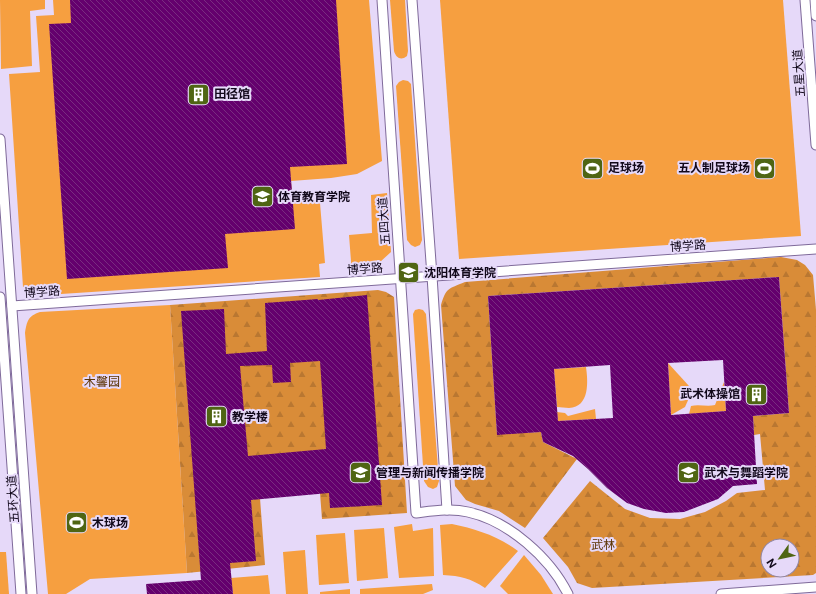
<svg xmlns="http://www.w3.org/2000/svg" width="816" height="594" font-family="'Public Sans','Noto Sans SC',sans-serif">
	<style>
		.green { fill: #f69f40 }
		.forest { fill: url(#forest-firs); fill-rule: evenodd }
		.building { fill: url(#building-back-hatch); fill-rule: evenodd }
		.lines { fill: none; stroke-linecap: round; stroke-linejoin: round }
		.service-casing { stroke: #7f6a9a; stroke-width: 11 }
		.service { stroke: #fff; stroke-width: 9 }
		.labels { text-anchor: middle; stroke-width: 4; stroke-linejoin: round; paint-order: stroke }
		.street-label { font-size: 12px; fill: #11081a; stroke: #e6d9f9 }
		.poi-label { font-size: 12px; font-weight: bold; fill: #11081a; stroke: #e6d9f9; text-anchor: start }
		.park-label { font-size: 12px; fill: #5c3505; stroke: #e6d9f9 }
	</style>
	<defs>
		<pattern id="forest-firs" width="22" height="20" patternUnits="userSpaceOnUse"><rect width="22" height="20" fill="#d98c38"/><path d="M5 1l3.5 6h-7zM16 11l3.5 6h-7z" fill="#b97731"/></pattern>
		<pattern id="building-back-hatch" width="6" height="6" patternUnits="userSpaceOnUse"><rect width="6" height="6" fill="#64006d"/><path d="M-1 5l2 2M0 0l6 6M5-1l2 2" fill="none" stroke="#792d80"/></pattern>
	</defs>
	<rect width="100%" height="100%" fill="#e6d9f9"/>
	<g class="green">
		<path d="M0,0h45v9l-15,2 2,55 -31,3z"/>
		<path d="M53,0h316l13,161 -25,13 -26,4 -40,3 1,12 15,-1 13,11 5,60 -6,1 1,13 -259,17 -2,-9 -36,2 -14,-213 31,-2 -4,-56 18,-1z"/>
		<path d="M390,0h15l3,51 -1,5c-6,5 -11,2 -13,-5z"/>
		<path d="M440,0h343l18,236 -342,23z"/>
		<path d="M403,80l5,1 3,3 11,156 -2,5 -5,2 -4,-2 -4,-5 -11,-154 3,-4z"/>
		<path d="M387,193l4,59 -22,20 -17,2 -3,-39 23,-2 -1,-38z"/>
		<path d="M170,305l17,268 -97,6 -24,15h-18l-23,-261c2,-12 3,-17 15,-21z"/>
		<path d="M419,309l4,1 3,4 13,167 -2,6 -4,2 -5,-2 -4,-6 -11,-167 2,-4z"/>
		<path d="M668,363l21,23v12l-4,9 -14,8z"/>
		<path d="M586,367c2,14 4,40 -17,41 -4,0 -8,-1 -12,-1l-3,-38z"/>
		<path d="M724,382l2,29 -37,3 2,-8c8,-2 16,1 24,-1z"/>
		<path d="M595,409l1,10 -38,2 -1,-9 8,1 3,3z"/>
		<path d="M412,524l1,7 20,-3 1,48 -35,2 -5,-51z"/>
		<path d="M452,524c24,5 46,12 66,27l-33,37c-15,-10 -24,-12 -42,-13l-3,-50z"/>
		<path d="M384,528l4,50 -31,3 -3,-51z"/>
		<path d="M345,533l4,50 -30,2 -3,-50z"/>
		<path d="M305,550l3,44h-22l-3,-42z"/>
		<path d="M0,552h6l3,42h-9z"/>
		<path d="M524,555l17,20 12,19h-45l-8,-8z"/>
		<path d="M268,575l2,19h-37l-2,-16z"/>
		<path d="M432,584l1,6 -10,4h-63v-5z"/>
		<path d="M350,589v5h-30v-2z"/>
	</g>
	<g class="forest">
		<path d="M781,257l16,3 8,5 8,10 3,35v263l-3,2 -221,13 -15,-5 -9,-16 -25,-29 47,-57 35,28 25,9 30,1 25,-7 21,-11 11,-8 28,-3 -5,-56 -6,1 -1,-19 36,-3 -10,-136 -291,19 9,138 44,-2 2,10 34,17 -52,69 -26,-17 -24,-7 -9,-4 -11,-14 -14,-181c5,-17 7,-16 24,-23zM768,546h24v24h-24z"/>
		<path d="M378,290l8,2 8,5 13,216 -85,6 -2,-26 -60,5 5,67 -78,8 -17,-268z"/>
	</g>
	<g class="building">
		<path d="M70,0h266l11,164 -57,3 5,62 -70,5 3,34 -161,11 -18,-255 22,-1z"/>
		<path d="M779,277l10,136 -36,3 4,68 -24,2 -15,13 -34,13 -18,1 -22,-4 -17,-6 -20,-15 -19,-19 -15,-13 -30,-14 -2,-10 -44,3 -9,-139zM723,360l3,51 -55,4 -3,-52zM610,365l3,53 -55,3 -4,-52z"/>
		<path d="M367,295l15,210 -52,3 -1,-15 -78,7 5,61 -26,2 3,31h-86l-1,-10 55,-4 -20,-269 43,-2 2,45 41,-3 -2,-48 53,-4v1zM320,361l6,88 -78,7 -8,-90 32,-1 1,18 18,-1 -1,-19z"/>
	</g>
	<g class="lines">
		<defs>
			<g id="service">
				<path d="M382,0l34,513c17,-2 35,-5 52,-1 41,9 82,46 100,82"/>
				<path d="M412,0l20,276 15,234"/>
				<path d="M805,0l11,145"/>
				<path d="M815,0l1,16"/>
				<path d="M0,139l32,455"/>
				<path d="M0,297l21,297"/>
				<path d="M12,306l804,-57"/>
				<path d="M721,594l95,-7"/>
			</g>
		</defs>
		<use href="#service" class="service-casing"/>
		<use href="#service" class="service"/>
	</g>
	<defs>
		<symbol id="building-square" viewBox="-11 -11 22 22"><rect x="-9" y="-9" width="18" height="18" rx="4" fill="#4f6513" stroke="#e6d9f9"/><path d="M-4-6H4V6H1V3H-1V6H-4ZM-2.5-4.3h1.7v1.8h-1.7ZM.8-4.3h1.7v1.8H.8ZM-2.5-1h1.7V.8h-1.7ZM.8-1h1.7V.8H.8Z" fill="#fff"/></symbol>
		<symbol id="stadium-square" viewBox="-11 -11 22 22"><rect x="-9" y="-9" width="18" height="18" rx="4" fill="#4f6513" stroke="#e6d9f9"/><path d="M0-5a6.5 5 0 1 0 0 10a6.5 5 0 1 0 0-10ZM-3.5-1.8h7v3.6h-7Z" fill="#fff"/></symbol>
		<symbol id="university-square" viewBox="-11 -11 22 22"><rect x="-9" y="-9" width="18" height="18" rx="4" fill="#4f6513" stroke="#e6d9f9"/><path d="M0-5L7-2L0 1L-7-2ZM-4 1L0 2.5L4 1V4Q0 6-4 4Z" fill="#fff"/></symbol>
	</defs>
	<g fill-rule="evenodd">
		<use href="#building-square" x="186" y="82" width="25" height="25"/>
		<use href="#stadium-square" x="580" y="156" width="25" height="25"/>
		<use href="#stadium-square" x="752" y="156" width="25" height="25"/>
		<use href="#university-square" x="250" y="184" width="25" height="25"/>
		<use href="#university-square" x="396" y="260" width="25" height="25"/>
		<use href="#building-square" x="744" y="382" width="25" height="25"/>
		<use href="#building-square" x="204" y="404" width="25" height="25"/>
		<use href="#university-square" x="348" y="460" width="25" height="25"/>
		<use href="#university-square" x="676" y="460" width="25" height="25"/>
		<use href="#stadium-square" x="64" y="510" width="25" height="25"/>
	</g>
	<g class="labels">
		<g class="street-label">
			<text transform="translate(799 73) rotate(-94)" y="4">五星大道</text>
			<text transform="translate(384 221) rotate(-94)" y="4">五四大道</text>
			<text transform="translate(688 246) rotate(-4)" y="4">博学路</text>
			<text transform="translate(365 269) rotate(-4)" y="4">博学路</text>
			<text transform="translate(42 292) rotate(-4)" y="4">博学路</text>
			<text transform="translate(13 499) rotate(-94)" y="4">五环大道</text>
		</g>
		<g class="poi-label">
			<text x="214" y="98">田径馆</text>
			<text x="608" y="172">足球场</text>
			<text x="750" y="172" text-anchor="end">五人制足球场</text>
			<text x="278" y="201">体育教育学院</text>
			<text x="424" y="277">沈阳体育学院</text>
			<text x="740" y="398" text-anchor="end">武术体操馆</text>
			<text x="232" y="421">教学楼</text>
			<text x="376" y="477">管理与新闻传播学院</text>
			<text x="704" y="477">武术与舞蹈学院</text>
			<text x="92" y="527">木球场</text>
		</g>
		<g class="park-label">
			<text x="102" y="386">木馨园</text>
			<text x="603" y="549">武林</text>
		</g>
	</g>
	<g transform="translate(780 558) rotate(237)"><circle r="19" fill="#e6d9f9" stroke="#9185a0"/>
	<path d="M0-3L7 15L0 10L-7 15Z" fill="#4f6513"/>
	<text y="-6" font-size="11" font-weight="bold" text-anchor="middle" fill="#11081a">N</text>
	</g>
</svg>
